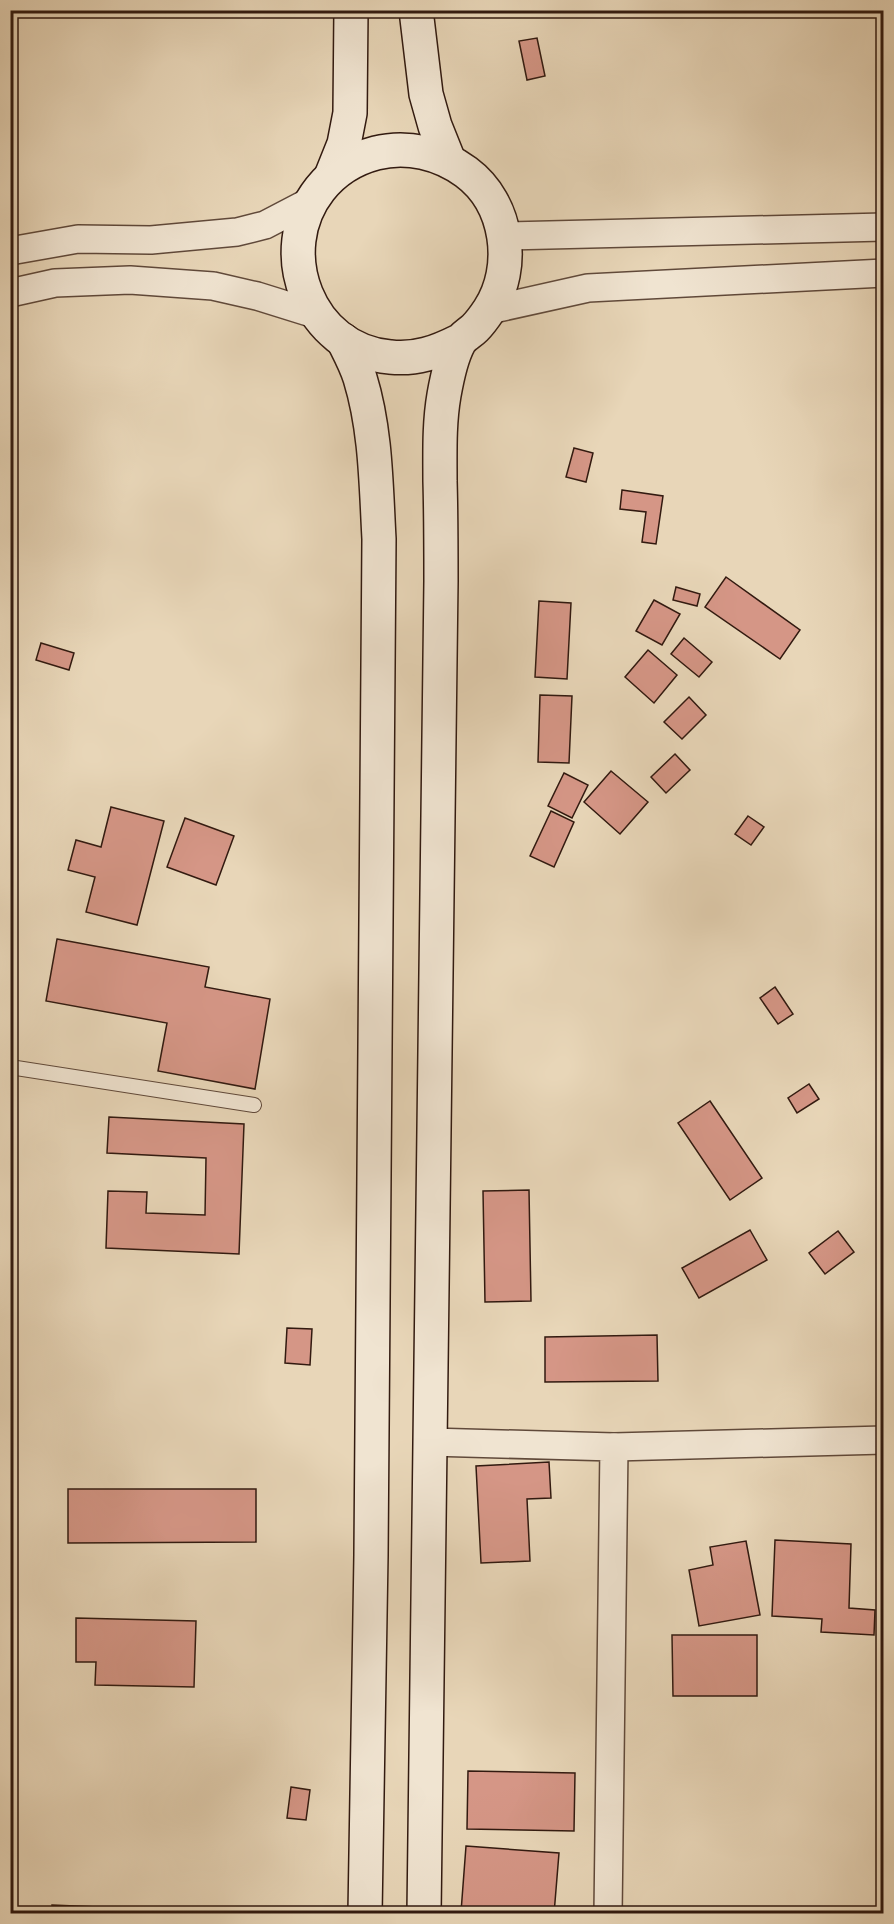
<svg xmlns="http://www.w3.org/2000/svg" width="894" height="1924" font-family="Cardo,serif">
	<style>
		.building { fill: #d59686; stroke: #321a10; stroke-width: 1.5 }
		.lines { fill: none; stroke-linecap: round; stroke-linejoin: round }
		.lane-casing { stroke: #60493a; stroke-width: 16 }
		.street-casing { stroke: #60493a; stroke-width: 30 }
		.secondary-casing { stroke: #321a10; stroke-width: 36 }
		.lane { stroke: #f0e4d1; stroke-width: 14 }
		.street { stroke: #f0e4d1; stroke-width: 27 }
		.secondary { stroke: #f0e4d1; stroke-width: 33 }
	</style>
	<rect width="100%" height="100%" fill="#e8d6b8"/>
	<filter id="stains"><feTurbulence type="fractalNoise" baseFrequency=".00333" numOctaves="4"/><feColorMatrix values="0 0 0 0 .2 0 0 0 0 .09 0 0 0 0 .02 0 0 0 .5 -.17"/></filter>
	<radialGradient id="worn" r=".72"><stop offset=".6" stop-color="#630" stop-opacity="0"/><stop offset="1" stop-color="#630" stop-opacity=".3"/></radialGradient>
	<g class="building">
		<path d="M10,10l12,2 -12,16z"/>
		<path d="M537,38l8,38 -18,4 -8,-39z"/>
		<path d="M574,448l19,5 -7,29 -20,-5z"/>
		<path d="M622,490l41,6 -7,48 -14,-2 4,-30 -26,-3z"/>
		<path d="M726,577l74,53 -20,29 -75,-52z"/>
		<path d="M676,587l24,7 -3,12 -24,-6z"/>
		<path d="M654,600l26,14 -18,31 -26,-14z"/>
		<path d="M539,601l32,2 -4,76 -32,-2z"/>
		<path d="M684,638l28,24 -13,15 -28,-23z"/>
		<path d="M41,643l33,10 -5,17 -33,-10z"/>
		<path d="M648,650l29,25 -23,28 -29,-26z"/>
		<path d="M540,695l32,1 -3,67 -31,-1z"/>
		<path d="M689,697l17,18 -24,24 -18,-17z"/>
		<path d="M675,754l15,16 -24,23 -15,-16z"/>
		<path d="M611,771l37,31 -28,32 -36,-32z"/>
		<path d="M564,773l24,12 -16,33 -24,-12z"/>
		<path d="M111,807l53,14 -27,104 -51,-13 9,-35 -27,-7 8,-30 25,7z"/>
		<path d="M551,811l23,11 -20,45 -24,-11z"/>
		<path d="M748,816l16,11 -13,18 -16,-11z"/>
		<path d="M185,818l49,18 -18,49 -49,-18z"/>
		<path d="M57,939l152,28 -4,20 65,12 -15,90 -97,-18 9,-48 -121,-22z"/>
		<path d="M775,987l18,27 -15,10 -18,-26z"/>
		<path d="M809,1084l10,15 -22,14 -9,-15z"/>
		<path d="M710,1101l52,77 -32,22 -52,-77z"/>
		<path d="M109,1117l135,7 -5,130 -133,-6 2,-57 39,1 -1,21 59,2 1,-57 -99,-5z"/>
		<path d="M529,1190l2,111 -46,1 -2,-111z"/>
		<path d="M750,1230l17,30 -68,38 -17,-30z"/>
		<path d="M838,1231l16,21 -29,22 -16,-21z"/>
		<path d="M287,1328l25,1 -2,36 -25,-2z"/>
		<path d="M657,1335l1,46 -113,1v-45z"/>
		<path d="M549,1462l2,36 -24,1 3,62 -49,2 -5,-97z"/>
		<path d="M68,1489h188v53l-188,1z"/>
		<path d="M775,1540l76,4 -2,64 26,2 -1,25 -53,-3 1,-13 -50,-3z"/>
		<path d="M746,1541l14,74 -61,11 -10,-56 24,-5 -3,-18z"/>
		<path d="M76,1618l120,3 -2,66 -99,-2 1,-23h-20z"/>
		<path d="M672,1635h85v61h-84z"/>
		<path d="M468,1771l107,2 -1,58 -107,-2z"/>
		<path d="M291,1787l19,3 -4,30 -19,-2z"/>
		<path d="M466,1846l93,7 -5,61 -93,-2z"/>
		<path d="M52,1905l46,2v7h-46z"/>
	</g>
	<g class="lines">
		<defs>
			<path id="lane" d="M10,1067l244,38"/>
			<g id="street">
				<path d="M504,236l380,-9"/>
				<path d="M10,251l68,-12 73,1 86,-8 28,-7 46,-24"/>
				<path d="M10,293l45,-10 75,-3 83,6 44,10 61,19"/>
				<path d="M489,310l99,-22 296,-15"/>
				<path d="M430,1442l184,5 -6,467"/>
				<path d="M614,1447l270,-7"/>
			</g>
			<g id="secondary">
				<path d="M416,10l10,84 9,32 14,35"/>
				<path d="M332,174l12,-30 6,-31 1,-103"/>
				<path d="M343,340c6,12 13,25 17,38 16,52 16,107 19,161l-8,1016 -6,359"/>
				<path d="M424,1914l17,-1333c0,-33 0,-67 -1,-100 0,-29 -1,-57 4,-86 3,-17 7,-37 15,-52 3,-6 11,-10 16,-15 5,-5 10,-12 14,-18 28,-43 19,-107 -23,-138 -26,-19 -59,-27 -90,-19 -23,6 -41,17 -56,36 -49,62 -11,161 70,168 26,3 47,-5 69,-16"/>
			</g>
		</defs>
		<use href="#lane" class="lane-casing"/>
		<use href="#street" class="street-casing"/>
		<use href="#secondary" class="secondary-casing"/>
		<use href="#lane" class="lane"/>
		<use href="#street" class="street"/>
		<use href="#secondary" class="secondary"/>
	</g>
	<rect width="894" height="1924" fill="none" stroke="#e8d6b8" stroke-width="36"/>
	<rect x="12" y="12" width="870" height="1900" fill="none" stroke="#321a10" stroke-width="3"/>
	<rect x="18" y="18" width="858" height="1888" fill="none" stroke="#321a10" stroke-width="1.5"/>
	<rect width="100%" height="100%" filter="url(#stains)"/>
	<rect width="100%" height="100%" fill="url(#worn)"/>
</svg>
